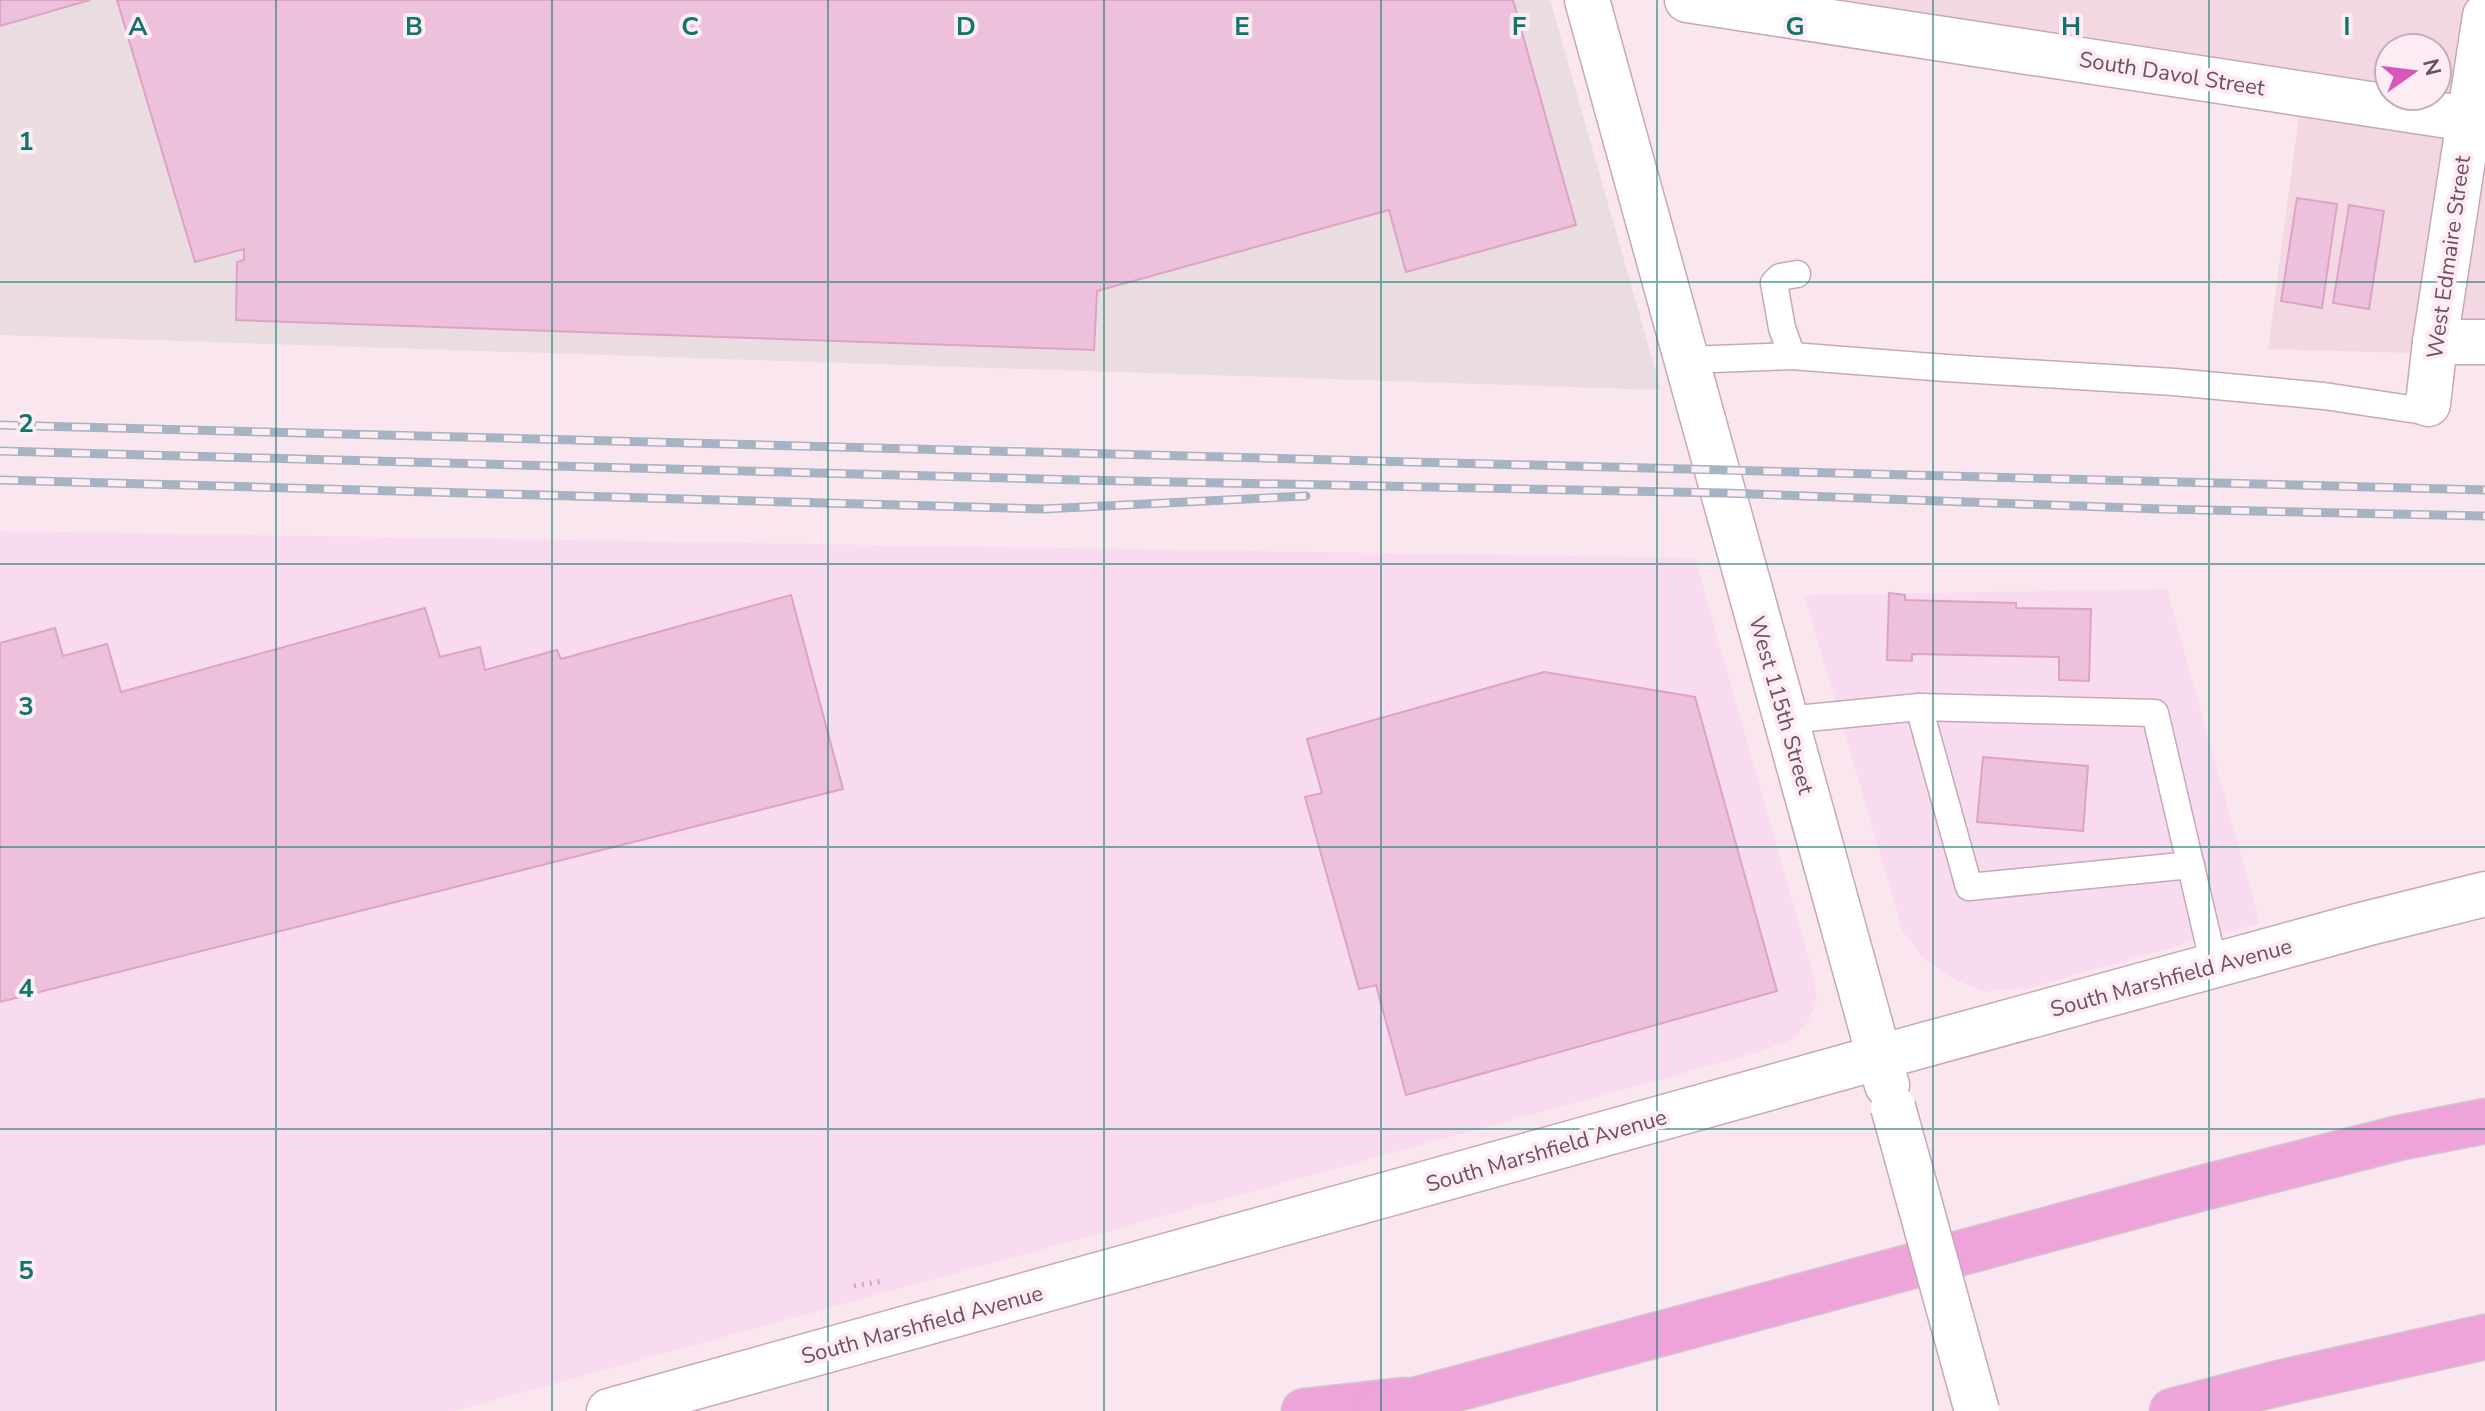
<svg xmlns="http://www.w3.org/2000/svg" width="2485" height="1411" font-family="'Nunito Sans',sans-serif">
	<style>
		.residential { fill: #f3d8e4; fill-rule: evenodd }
		.commercial { fill: #f9dbf0 }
		.industrial { fill: #e9dde2 }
		.building { fill: #edc0db; stroke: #dea2c7; stroke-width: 2 }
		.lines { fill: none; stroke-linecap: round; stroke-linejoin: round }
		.lane-casing { stroke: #c6a8b9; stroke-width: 29 }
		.street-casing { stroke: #c6a8b9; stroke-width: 47 }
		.secondary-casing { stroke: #c8a7b9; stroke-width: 47 }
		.highway-casing { stroke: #d2c6cd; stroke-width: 47 }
		.path { stroke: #d2a4bf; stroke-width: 5; stroke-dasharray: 2 6; stroke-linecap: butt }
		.lane { stroke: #fff; stroke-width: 26 }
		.street { stroke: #fff; stroke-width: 44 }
		.secondary { stroke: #fff; stroke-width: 44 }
		.highway { stroke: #eea3da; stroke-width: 44 }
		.rail-casing { stroke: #a6b3c3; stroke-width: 9 }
		.rail { stroke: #fdecf3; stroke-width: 6; stroke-dasharray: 18; stroke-linecap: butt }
		.secondary-bridge-casing { stroke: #c8a7b9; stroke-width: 47; stroke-linecap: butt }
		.secondary-bridge { stroke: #fff; stroke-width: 44 }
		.grid { fill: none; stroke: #0f766e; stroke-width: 2; stroke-opacity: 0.55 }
		.labels { text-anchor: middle; stroke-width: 8; stroke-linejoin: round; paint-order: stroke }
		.street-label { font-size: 22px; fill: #714d64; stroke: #fdecf3 }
		.grid-label { font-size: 26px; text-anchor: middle; font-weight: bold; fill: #0f766e; stroke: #fdecf3; stroke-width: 8; stroke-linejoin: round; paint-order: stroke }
	</style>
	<rect width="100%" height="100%" fill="#fae6ee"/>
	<path class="residential" d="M1743,0h742v355l-217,-6 35,-263zM2389,48h48v48h-48z"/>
	<g class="commercial">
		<path d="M0,531l1695,27 119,419 3,24 -10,22 -14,16 -33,13 -1305,359h-455z"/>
		<path d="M2167,589l93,334 -231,65 -44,4 -31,-13 -28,-19 -23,-28 -99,-337z"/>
	</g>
	<path class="industrial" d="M0,0h1550l111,390 -1661,-55z"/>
	<g class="building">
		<path d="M0,0h90l-90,26z"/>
		<path d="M117,0h1396l63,225 -170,47 -17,-62 -292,81 -3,59 -858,-30 1,-58 7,-2v-11l-49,13z"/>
		<path d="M2297,198l40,6 -15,104 -41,-7z"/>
		<path d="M2349,205l35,6 -15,98 -36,-6z"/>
		<path d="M1889,593l16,2v5l111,3v5l75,1 -2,72 -30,-1v-23l-147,-3v7l-25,-1z"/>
		<path d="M791,595l52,194 -843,213v-359l55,-15 8,28 44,-12 14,48 304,-84 15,49 40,-10 5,23 72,-20 4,9z"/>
		<path d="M1544,672l151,25 82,294 -371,104 -30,-110 -17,4 -54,-192 17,-4 -15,-54z"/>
		<path d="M1983,757l105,9 -5,65 -106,-9z"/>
	</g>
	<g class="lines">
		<defs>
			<g id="lane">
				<path d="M1792,356l-10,-28 -8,-45 6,-6 17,-3"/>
				<path d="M1687,360l105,-4 154,12 228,14 150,14 93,14 11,-6"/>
				<path d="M1919,707l50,180 222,-22"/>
				<path d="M1787,720l132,-13 236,6 59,252"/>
			</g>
			<g id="street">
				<path d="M1687,0l781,119"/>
				<path d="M2435,342h50"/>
				<path d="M2428,404l7,-62 50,-326"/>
			</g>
			<g id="secondary">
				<path d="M1587,0l300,1085"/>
				<path d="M609,1411l1271,-354 485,-133 120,-30"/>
			</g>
			<g id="highway">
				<path d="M1304,1411l100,-11"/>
				<path d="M1374,1411l828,-223 197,-50 86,-17"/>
				<path d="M2172,1411l107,-28 206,-46"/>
			</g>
		</defs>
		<use href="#lane" class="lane-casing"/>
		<use href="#street" class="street-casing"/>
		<use href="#secondary" class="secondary-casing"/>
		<use href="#highway" class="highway-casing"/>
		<path class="path" d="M854,1286l29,-5"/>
		<use href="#lane" class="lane"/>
		<use href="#street" class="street"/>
		<use href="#secondary" class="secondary"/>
		<use href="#highway" class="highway"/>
		<defs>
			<g id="rail">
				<path d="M0,425l2485,65"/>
				<path d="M0,451l1079,29 644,13 436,16 326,7"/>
				<path d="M0,480l1043,29 263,-13"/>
			</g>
		</defs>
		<use href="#rail" class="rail-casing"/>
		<use href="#rail" class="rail"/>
		<defs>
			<path id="secondary-bridge" d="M1893,1107l84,304"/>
		</defs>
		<use href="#secondary-bridge" class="secondary-bridge-casing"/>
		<use href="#secondary-bridge" class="secondary-bridge"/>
	</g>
	<path class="grid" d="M276,0v1411M552,0v1411M828,0v1411M1104,0v1411M1381,0v1411M1657,0v1411M1933,0v1411M2209,0v1411M0,282h2485M0,564h2485M0,847h2485M0,1129h2485"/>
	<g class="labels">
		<g class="street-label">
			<text transform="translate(2172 73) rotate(9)" y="8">South Davol Street</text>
			<text transform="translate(2448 257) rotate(-82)" y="8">West Edmaire Street</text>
			<text transform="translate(1782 705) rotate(74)" y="8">West 115th Street</text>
			<text transform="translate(2171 977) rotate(-15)" y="8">South Marshfield Avenue</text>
			<text transform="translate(1546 1150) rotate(-16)" y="8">South Marshfield Avenue</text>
			<text transform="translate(922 1324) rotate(-15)" y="8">South Marshfield Avenue</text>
		</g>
	</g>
	<g class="grid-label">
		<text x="138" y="35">A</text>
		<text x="414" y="35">B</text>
		<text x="690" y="35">C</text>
		<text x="966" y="35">D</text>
		<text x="1242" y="35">E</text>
		<text x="1519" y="35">F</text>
		<text x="1795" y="35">G</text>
		<text x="2071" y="35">H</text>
		<text x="2347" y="35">I</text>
		<text x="26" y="150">1</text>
		<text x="26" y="432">2</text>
		<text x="26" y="715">3</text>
		<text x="26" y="997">4</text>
		<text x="26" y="1279">5</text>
	</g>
	<g transform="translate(2413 72) rotate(76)"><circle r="38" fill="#fdecf3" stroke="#c5acba" stroke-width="2"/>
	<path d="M0-6L14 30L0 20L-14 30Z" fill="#d857bb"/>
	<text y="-12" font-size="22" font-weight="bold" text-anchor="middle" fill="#714d64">N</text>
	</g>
</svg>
